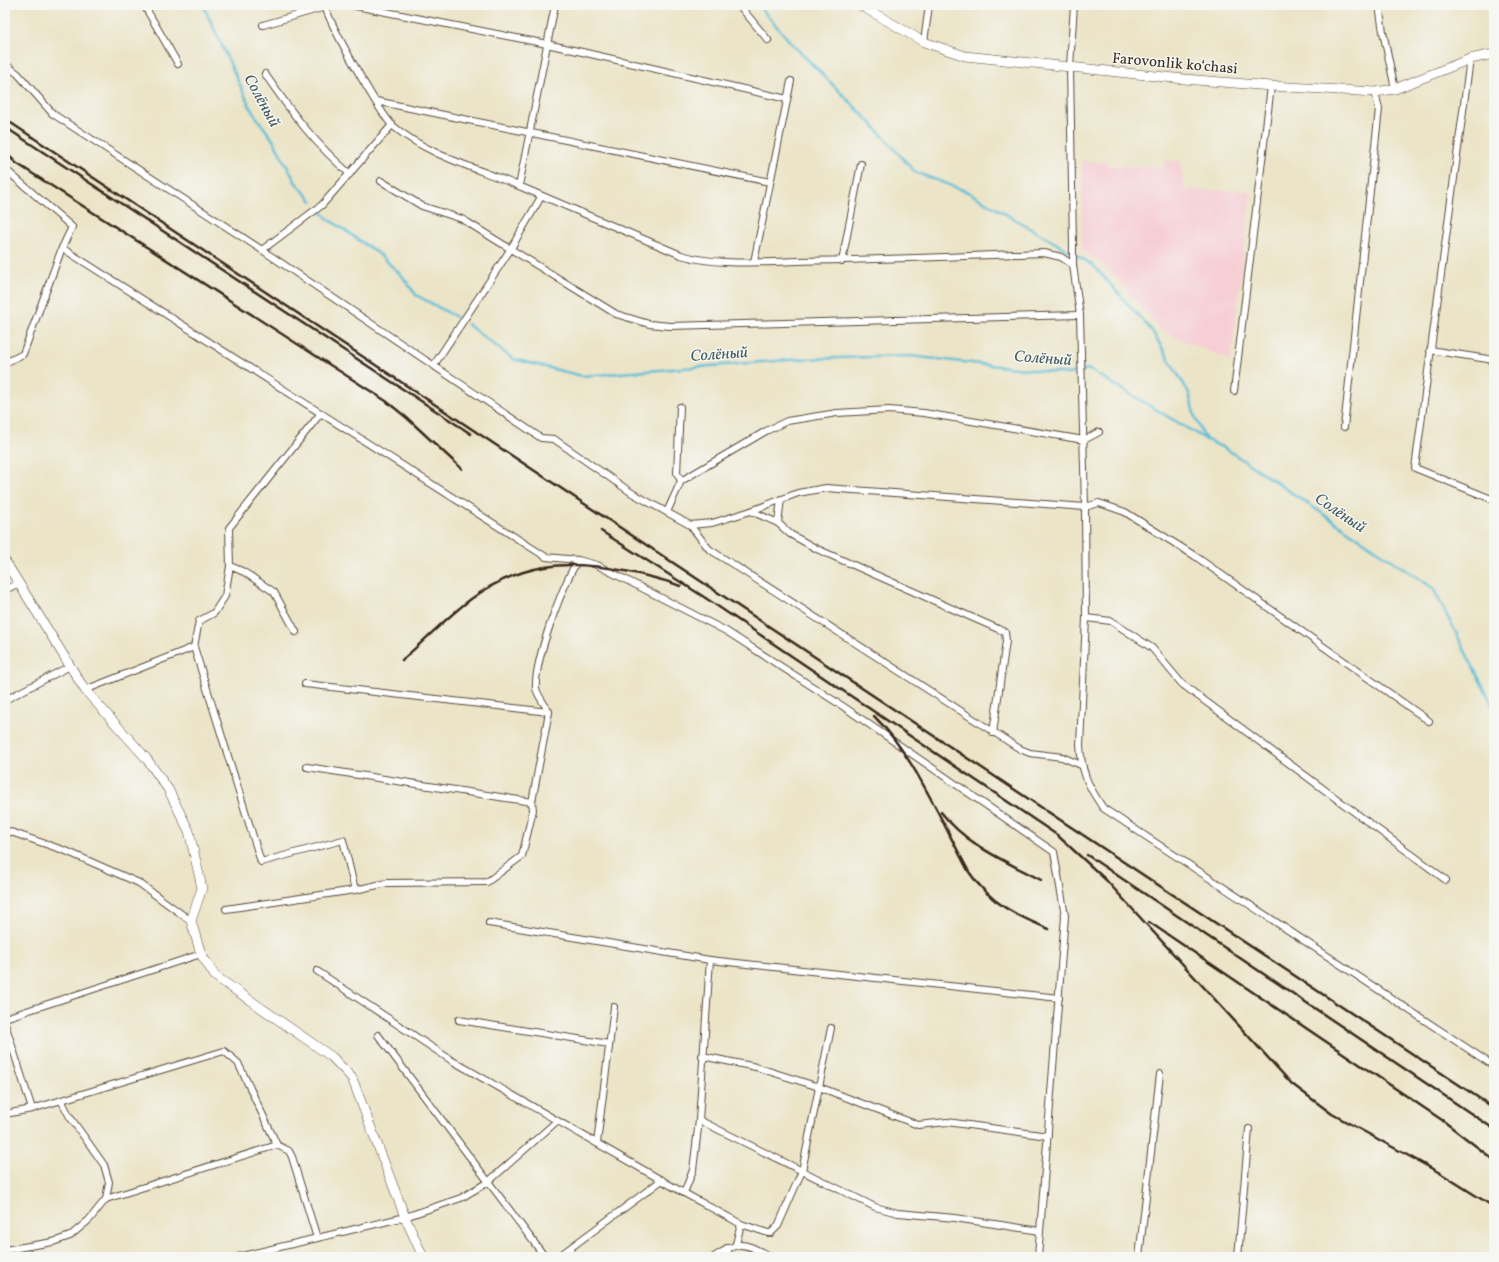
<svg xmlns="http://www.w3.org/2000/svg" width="1499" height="1262" font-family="Vollkorn,serif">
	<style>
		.built { fill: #f6cfd5 }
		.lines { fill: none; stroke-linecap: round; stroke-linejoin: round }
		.stream { stroke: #57bcd6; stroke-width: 2.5 }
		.street-casing { stroke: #554637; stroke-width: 8 }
		.secondary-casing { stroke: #554637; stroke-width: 10 }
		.street { stroke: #fff; stroke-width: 6 }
		.secondary { stroke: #fff; stroke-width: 9 }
		.rail { stroke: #3b2a1e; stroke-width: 2.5 }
		.labels { text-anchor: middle; stroke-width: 3; stroke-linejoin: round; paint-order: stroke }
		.street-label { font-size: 15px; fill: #3b2a1e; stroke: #f6f6f2 }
		.water-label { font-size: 16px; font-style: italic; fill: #455d5e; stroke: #f6f6f2 }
	</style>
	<rect width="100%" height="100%" fill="#f6f6f2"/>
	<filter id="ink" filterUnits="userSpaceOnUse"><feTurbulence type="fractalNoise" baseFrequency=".025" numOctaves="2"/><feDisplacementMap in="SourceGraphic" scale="8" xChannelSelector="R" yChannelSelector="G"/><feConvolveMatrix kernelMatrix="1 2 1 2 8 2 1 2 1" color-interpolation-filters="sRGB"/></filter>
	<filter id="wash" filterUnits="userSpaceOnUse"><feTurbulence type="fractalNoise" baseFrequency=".012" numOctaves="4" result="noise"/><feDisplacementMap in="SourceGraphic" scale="16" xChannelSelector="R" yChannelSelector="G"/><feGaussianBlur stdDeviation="0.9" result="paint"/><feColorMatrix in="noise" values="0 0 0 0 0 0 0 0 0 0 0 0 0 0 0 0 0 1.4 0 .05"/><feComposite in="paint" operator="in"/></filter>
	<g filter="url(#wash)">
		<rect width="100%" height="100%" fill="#ebe4c7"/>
		<path class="built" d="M1082,161l25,1v4l57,2 1,-7h15l5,29 66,1 -20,170 -69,-30 -54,-63 -26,-18z"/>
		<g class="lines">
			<g class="stream">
				<path d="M203,5l49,106 21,29 23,43 16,18"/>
				<path d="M758,5l35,40 78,78 44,49 53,20 125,73 59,66 37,62 6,24 11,23"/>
				<path d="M320,210l7,8 52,36 24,23 13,18 40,22"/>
				<path d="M467,324l46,35 69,17 219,-17 109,-3 158,18 20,-5 119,71 21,10 205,138 61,120"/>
			</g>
		</g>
	</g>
	<g filter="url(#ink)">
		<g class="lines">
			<defs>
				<g id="street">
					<path d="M144,5l34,59"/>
					<path d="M325,5c3,17 56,110 68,121 36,30 84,42 126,60 54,23 108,46 162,69 37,11 79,7 117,6 82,-1 164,-5 246,-8l17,4 12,8"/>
					<path d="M351,5l196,39 240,55"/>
					<path d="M739,5l29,35"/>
					<path d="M1074,5l-4,61 3,180v19l7,50 5,192 1,111 -6,127c1,27 8,41 23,63l391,258"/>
					<path d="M1379,5l4,27 12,57"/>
					<path d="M263,25l62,-18"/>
					<path d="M924,42l5,-37"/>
					<path d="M1470,59l-55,409 79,32"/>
					<path d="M5,64l13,10 35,40 209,136 279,188 13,1 78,54 58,32 22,-2 39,-12 47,-18 28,-5 259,19 14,-4 26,9 70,44 234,165"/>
					<path d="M265,74c26,38 50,70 85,100"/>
					<path d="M376,101l394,81"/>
					<path d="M5,169l67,58 -10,21 -39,106 -18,9"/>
					<path d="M381,181l41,25 40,13 154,95 33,10 21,2 410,-11"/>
					<path d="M519,186l36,-181"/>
					<path d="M62,248l484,309 32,3 19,5 129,66 118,76 210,145 11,64 -27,341"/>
					<path d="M262,250l60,-45 70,-80"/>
					<path d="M842,261l19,-97"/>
					<path d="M754,262l37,-181"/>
					<path d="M1430,350l64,10"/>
					<path d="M434,365l76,-115 31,-53"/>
					<path d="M1234,391l37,-305"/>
					<path d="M680,407l-3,66 4,8"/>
					<path d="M321,413l-92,115 1,38 -5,30 -11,17 -15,8 -5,26 67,215 82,-22 12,50"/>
					<path d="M1344,427l35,-318 -4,-17"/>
					<path d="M751,511l27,12 12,11 27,15 188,83 1,9 -13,92"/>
					<path d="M667,512l14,-31 85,-50 21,-10 50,-8 52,-3 35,3 160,27 15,-8"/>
					<path d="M778,523l3,-24"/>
					<path d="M690,525l19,24 311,200 10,4 32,4 19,8"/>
					<path d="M230,566l14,6 30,20 22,40"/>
					<path d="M5,590l14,-7"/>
					<path d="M1086,618l25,3 41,27 30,36 264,196"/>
					<path d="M305,684l244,28"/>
					<path d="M85,690l109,-43"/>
					<path d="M5,700l65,-34"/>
					<path d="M307,767l225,35"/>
					<path d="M5,830l61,21 73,32 52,38"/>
					<path d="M226,909l129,-19 32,-7 100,-1 35,-26 11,-46 -1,-8 17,-90c-3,-6 -12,-17 -13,-24 -2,-27 27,-104 42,-128"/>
					<path d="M489,923l221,37 349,38"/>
					<path d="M317,971l134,89 233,133 57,31 -5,20"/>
					<path d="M5,1018l196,-64"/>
					<path d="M459,1020l150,24"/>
					<path d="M5,1024l27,85"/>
					<path d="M378,1035l167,222"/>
					<path d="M702,1056l54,11 63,20 99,38 29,-3 101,14"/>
					<path d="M5,1114l27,-5 192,-58 14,12 39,82 12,6 3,6 25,81"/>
					<path d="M699,1120l176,87 23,6 57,5 85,13"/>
					<path d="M597,1143l17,-136"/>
					<path d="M684,1193l9,-23 6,-50 11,-160"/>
					<path d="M106,1199l171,-54"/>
					<path d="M741,1224l27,9h3l7,-7 24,-55 29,-143"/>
					<path d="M727,1248l2,9"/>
					<path d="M5,1250l48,-8 17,-6 19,-16 17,-21 3,-17 -5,-17 -34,-48 -9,-17"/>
					<path d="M238,1257l167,-40 56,-19 27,-16 69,-61"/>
					<path d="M558,1257l104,-77"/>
					<path d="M714,1257c28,-19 30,-13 58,0"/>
					<path d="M1139,1257l21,-183"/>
					<path d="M1238,1257l11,-128"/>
				</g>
				<g id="secondary">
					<path d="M860,5l64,37 41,14 219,23 87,7 104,6 20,-3 75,-30 24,-5"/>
					<path d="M5,561l80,129 61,68 22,31 21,42 13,57 -11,33 10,33 14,22 117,81 20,21 53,139 18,40"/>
				</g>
			</defs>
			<use href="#street" class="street-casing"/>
			<use href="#secondary" class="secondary-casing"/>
			<use href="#street" class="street"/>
			<use href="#secondary" class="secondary"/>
			<g class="rail">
				<path d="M5,119l1489,989"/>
				<path d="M5,127l466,307"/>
				<path d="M5,152l11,11 370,238 21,17 55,51"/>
				<path d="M601,531l103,66 353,238 49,45 186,204 40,30 108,59 54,34"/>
				<path d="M402,660c23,-20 45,-43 69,-61 50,-36 95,-40 154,-28 18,4 38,8 55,15"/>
				<path d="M874,716c40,39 68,107 95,156 21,31 46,43 80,57"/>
				<path d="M941,812c25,33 64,49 100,68"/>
				<path d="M1087,855l407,274"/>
				<path d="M1149,922l293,198 52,40"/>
			</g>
		</g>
	</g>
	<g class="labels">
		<g class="street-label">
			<text transform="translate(1175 63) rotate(5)" y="5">Farovonlik koʻchasi</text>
		</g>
		<g class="water-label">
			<text transform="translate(263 100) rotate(61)" y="6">Солёный</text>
			<text transform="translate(719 353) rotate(-4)" y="6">Солёный</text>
			<text transform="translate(1043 357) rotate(4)" y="6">Солёный</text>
			<text transform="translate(1341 512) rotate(34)" y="6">Солёный</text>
		</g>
	</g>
	<rect width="1499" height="1262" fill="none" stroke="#f6f6f2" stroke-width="20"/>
</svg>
